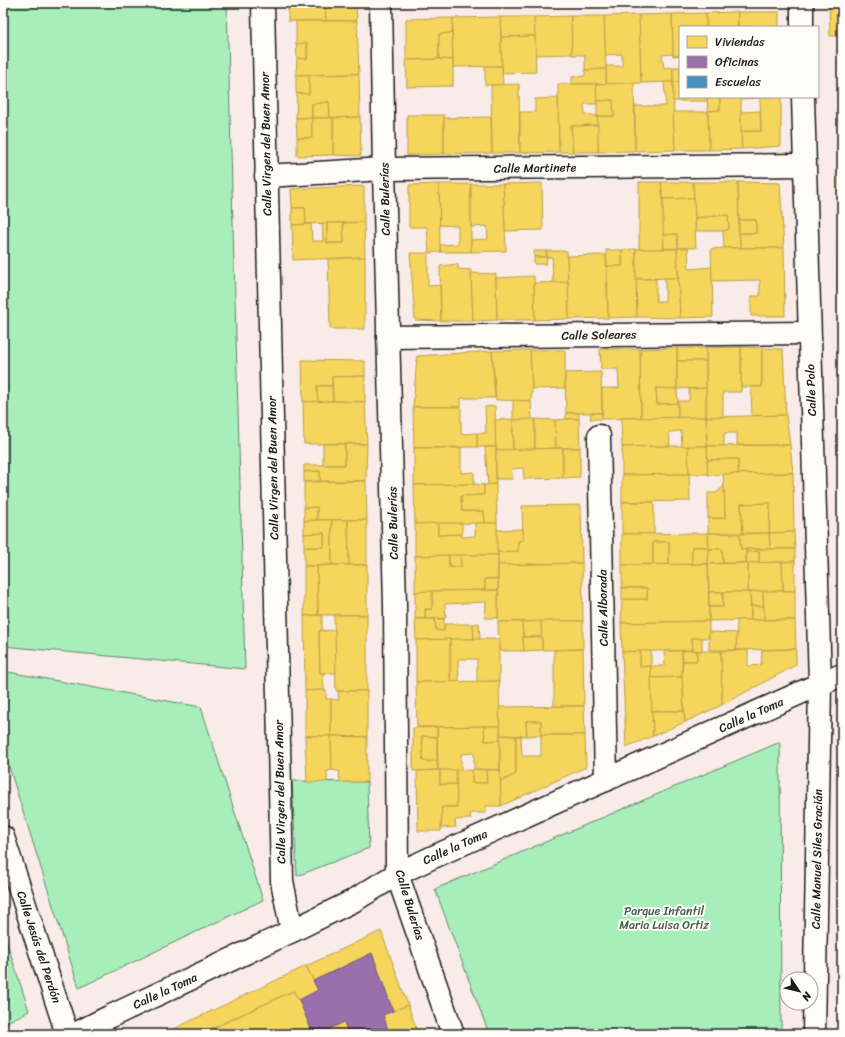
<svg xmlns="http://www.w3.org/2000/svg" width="845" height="1037" font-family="Sriracha,sans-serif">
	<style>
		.green { fill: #a8eeba; stroke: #62856b }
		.homes { fill: #f6d55c; stroke: #b59e49 }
		.offices { fill: #9970ab; stroke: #745780 }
		.schools { fill: #4393c3; stroke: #376f91 }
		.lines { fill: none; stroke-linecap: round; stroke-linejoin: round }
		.minor-casing { stroke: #1c1c1c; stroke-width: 25 }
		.minor { stroke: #fdfcf7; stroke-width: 22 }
		.labels { text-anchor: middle; stroke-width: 4; stroke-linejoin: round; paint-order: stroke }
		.street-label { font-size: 12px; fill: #1c1c1c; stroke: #fdfcf7 }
		.park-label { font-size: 12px; fill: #465b4b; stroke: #fdfcf7 }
	</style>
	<rect width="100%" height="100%" fill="#f9ece8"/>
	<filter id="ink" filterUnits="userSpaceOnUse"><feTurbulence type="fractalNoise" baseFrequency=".025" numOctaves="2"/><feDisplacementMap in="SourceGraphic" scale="8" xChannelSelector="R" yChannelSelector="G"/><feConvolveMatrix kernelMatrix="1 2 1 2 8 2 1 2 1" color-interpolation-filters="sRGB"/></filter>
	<g filter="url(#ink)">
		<g class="green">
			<path d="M3,3h224l18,666 -242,-23z"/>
			<path d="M3,671l198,36 62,193 -184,88 -76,-240z"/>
			<path d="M780,742l1,292h-292l-54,-145z"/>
			<path d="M292,781l75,1 2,66 -72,28z"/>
			<path d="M3,930l26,81 -26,13z"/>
		</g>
		<g class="homes">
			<rect x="288" y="3" width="13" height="2"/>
			<rect x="301" y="3" width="13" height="2"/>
			<path d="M314,3h11l1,18h-38v-16h26z"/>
			<path d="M325,3h31l1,18h-31z"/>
			<path d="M829,3h13v33h-12z"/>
			<path d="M738,12v15h-32v-14z"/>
			<rect x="738" y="12" width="41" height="15"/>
			<path d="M706,13v14h-26v28l-7,1 -1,-42z"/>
			<path d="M672,14l1,40 -11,1 2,13 9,-1v15l-32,1 -2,-68z"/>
			<path d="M639,15l2,68 -35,1v-18h16v-12l-17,1 -1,-39z"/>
			<path d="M571,16l1,38 -37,1 -1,-38z"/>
			<path d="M571,16h33l2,53 -21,1v-15h-13z"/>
			<path d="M500,17h34l1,19 -34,1z"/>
			<path d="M500,17l2,49 -49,1 -1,-34 1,-15z"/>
			<path d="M453,18l-1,15 -13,1v25l-33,1v-41z"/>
			<path d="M296,21h61l2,53 -63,1 1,-17 10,1v-16l-11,1z"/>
			<path d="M452,33l1,27 -14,-1v-25z"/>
			<path d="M535,36l1,36 -34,1 -1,-36z"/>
			<path d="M307,43v16l-10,-1 -1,-14z"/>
			<path d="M439,59l14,1v26l-46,1 -1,-27z"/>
			<path d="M485,66h17l1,19h-18z"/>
			<rect x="673" y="67" width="7" height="15"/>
			<path d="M606,69v15h-34v-7l13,-1v-6z"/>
			<path d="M359,74l1,43 -30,1 -1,-16 -17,2v14h-16l1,-25 12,1v-19z"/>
			<path d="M296,75h13v19l-13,-1z"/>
			<path d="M664,82h9l2,68 -40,1v-45h31z"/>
			<path d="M673,82h7v15h27v4h-34z"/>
			<path d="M634,83l1,68 -37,1 -1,-36h17l-1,-16 -16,1 -1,-17z"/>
			<path d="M519,84l1,69h-28l-1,-68z"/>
			<path d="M558,84h38l1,20h-13l1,10 12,2 1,9 -27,1 2,26h-14z"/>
			<path d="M841,96h1v55h-2z"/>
			<path d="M707,97h13v13l-12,1z"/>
			<path d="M720,97h21v15l1,37 -33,1 -1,-39 12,-1z"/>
			<path d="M741,97h40v49l-39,3 -1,-18h20l-1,-33 -19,1z"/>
			<path d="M558,98l1,54 -39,1v-41h15v-13z"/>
			<path d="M613,100l1,16h-17v-15z"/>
			<path d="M329,102l1,16h-18v-14z"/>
			<path d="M760,111l1,20h-20v-19z"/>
			<path d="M673,112h35l1,38h-34z"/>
			<path d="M407,115h37v39l-37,1z"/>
			<path d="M360,117l1,39 -28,-1v-37z"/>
			<path d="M491,117l1,36 -48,1v-36z"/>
			<path d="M296,118h16v20h-15z"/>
			<path d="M312,118h21v37l-36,1v-18h15z"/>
			<path d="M598,125v27h-25l-2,-26z"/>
			<path d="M840,151h2v88h-4z"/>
			<path d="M639,182h22l2,17 1,50 -25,1z"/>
			<path d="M661,182h32l1,16 -31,1z"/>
			<path d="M693,182h45l1,51 2,15h-17l-1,-17 6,-2 -1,-14 -33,3z"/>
			<path d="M738,182l42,1 4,65h-43l-2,-15h17v-13h-17z"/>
			<path d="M542,183l1,47 -38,1 -2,-47z"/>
			<path d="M439,184h32v68h-30l-1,-7 18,-1v-18l-19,-1z"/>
			<path d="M439,184l1,61 1,7 -12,1 -2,-26h-18v-42z"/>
			<path d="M471,184h32l3,67 -35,1v-12l17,-1 -1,-13 -16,1z"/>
			<path d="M364,186v36l-58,2 -1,-16h-13l-1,-19z"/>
			<path d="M694,198l2,50h-18l-1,-14 -14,1v-36z"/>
			<path d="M292,208h13l1,16 -14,1z"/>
			<path d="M728,215l1,14 -6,2h-27l-1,-13z"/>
			<rect x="739" y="220" width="17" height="13"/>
			<path d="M364,222l1,35 -72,3 -1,-35 19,-1 1,17h11l-1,-18h5v20h17l-1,-20z"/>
			<path d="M327,223h16l1,20h-17z"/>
			<path d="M677,234l1,14 -14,1 -1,-14z"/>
			<path d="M838,239h4v51h-5z"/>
			<path d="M678,248h10l1,21 23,-2 1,50 -33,1 -3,-69z"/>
			<path d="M724,248h60l1,68h-34v-20h9v-16l-48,1 -1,-32z"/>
			<path d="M636,249l1,68 -29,1 -1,-52h15v-16z"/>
			<path d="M636,249h41l1,29 -42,1z"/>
			<path d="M606,250h16v16h-15z"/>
			<path d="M534,251h12l1,6h-13z"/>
			<path d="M546,251h21l1,31 -15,1 -1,-26h-5z"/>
			<path d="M410,253h18v33l12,-1 1,36 -26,-1z"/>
			<path d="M606,255l2,63 -39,1 -2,-63z"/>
			<path d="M365,257v72h-35l-2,-70z"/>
			<path d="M534,257h13l-1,7h-12z"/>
			<path d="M458,264v5l13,1 2,51h-32l-1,-55z"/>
			<path d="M471,273l25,1 1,46 -24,1z"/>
			<path d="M534,276l1,44h-38l-1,-42z"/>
			<path d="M665,278h13l2,40 -43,-1 -1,-38h20v22h9z"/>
			<path d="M568,282l1,37 -34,1 -1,-37z"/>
			<path d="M741,347l21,1v39h-21z"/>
			<path d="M741,347v45h-18v25h-17v-69z"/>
			<rect x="677" y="348" width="29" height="13"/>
			<path d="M677,348v41l-21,-1 1,16 21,-1v15h-37l-1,-69z"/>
			<path d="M762,348l21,1 3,66 -34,1 -1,-29h11z"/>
			<path d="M600,349h40l1,69 -39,1v-31h17l-1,-19h-17z"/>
			<path d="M530,350h35v38l-33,1z"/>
			<path d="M530,350l2,39 -1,12 -35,-1 -4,-49z"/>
			<path d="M492,351l3,47h-34v9h-48l4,-51z"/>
			<path d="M302,360l63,1v15l-33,1v9h-15l1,16h-15z"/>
			<path d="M677,361h29v27l-29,1z"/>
			<path d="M601,372l1,41h-36l-1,-40z"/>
			<path d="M365,376v26l-32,-1 -1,-24z"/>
			<path d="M317,386h15l1,15 -15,1z"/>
			<path d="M656,388l21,1 1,14 -21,1z"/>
			<path d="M706,388v29l-28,1v-17h11v-12z"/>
			<path d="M513,400l18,1 1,19h-19z"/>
			<path d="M333,401l32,1 2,42h-63l-1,-42z"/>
			<path d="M495,406l1,41h-19v-14h9l-1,-26z"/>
			<path d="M413,407h48v27l16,-1v14l-63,1z"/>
			<rect x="566" y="413" width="13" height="6"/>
			<path d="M591,413h11v6h-12z"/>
			<path d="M786,415l4,30h-53v-12h-13v13h-17l-1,-29z"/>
			<path d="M706,417l1,29 -25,1 -1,-16 -12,1 1,14 -48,1 -1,-29z"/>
			<path d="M513,419v31h-17l-1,-30z"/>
			<path d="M535,419v30l-22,1v-30z"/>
			<path d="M535,419l20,1 1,28 -21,1z"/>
			<path d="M566,419h13l1,29h-24l-1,-28z"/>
			<rect x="323" y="444" width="22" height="21"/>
			<path d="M345,444h22l-1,37h-46v-10l-16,1v-7h41z"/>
			<path d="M790,445l3,28 -55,1v-15l-31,1v-14z"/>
			<path d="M670,446h18l1,28 -67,1v-28z"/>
			<path d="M688,446h19l1,28h-19z"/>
			<path d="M485,447h11v37l-8,1z"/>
			<path d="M414,448h47v25l13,-1v12l-60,1z"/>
			<path d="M563,448v30l-39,1 -1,-11 -12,1 2,10h-17v-29z"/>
			<path d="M563,448h17v29l-17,1z"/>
			<path d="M738,459v15l-30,1 -1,-15z"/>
			<path d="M320,471v10l-16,1v-10z"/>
			<path d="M793,473l1,59 -25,1 1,-30 -29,1 2,29h-35v-15h17l-2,-44z"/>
			<path d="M689,474l1,27 -68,1v-27z"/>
			<path d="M366,481l1,39h-50v-13l-13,1v-26z"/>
			<path d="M474,484l10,1v10l-23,1 1,15h22l1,12 -70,1 -1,-39z"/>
			<path d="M496,484l1,39h-12l-1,-12h-22l-1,-15 23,-1v-10z"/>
			<path d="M724,486l1,32h-17v-25h8z"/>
			<rect x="622" y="502" width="32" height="32"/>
			<path d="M770,503l-1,30h-26l-2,-29z"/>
			<path d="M581,505l1,58 -84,2 -1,-13 21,-1v-10l5,-1 -1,-34z"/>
			<path d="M317,507v13l-13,1v-13z"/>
			<path d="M317,520h15v45l-28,1v-19h20v-14l-20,1v-13z"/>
			<path d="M332,520h16l1,45h-17z"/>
			<path d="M348,520h19v45h-18z"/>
			<path d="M438,523v12l24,-1v3l13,-1v-13h22l1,32 -83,1v-32z"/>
			<path d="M438,523h24v11l-24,1z"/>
			<path d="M523,529v11l-5,1v10l-21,1v-22z"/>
			<path d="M794,532l1,17h-25l-1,-16z"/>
			<path d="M324,533v14h-20v-13z"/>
			<path d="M708,533l32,1 1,15h5v14h-23l-1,-14h-13z"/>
			<path d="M708,533v14h-16v17l-23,1v-23h-16v22l-31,1v-31z"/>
			<path d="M769,533l1,16h-29l-1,-15z"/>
			<path d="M653,542h16v23l-16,-1z"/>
			<rect x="692" y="547" width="16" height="17"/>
			<path d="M709,549h13l1,14 -15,1z"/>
			<path d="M746,549h49v12l-36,2v-12l-12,1z"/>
			<path d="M759,551v12h-13l1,-11z"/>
			<path d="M449,555v12h12l-1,-12h38v24h-13v11l-70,2v-36z"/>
			<path d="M449,555h11l1,12h-12z"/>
			<path d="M795,561v30h-12l-1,-29z"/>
			<path d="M782,562l1,29 -35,1v-29z"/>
			<path d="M582,563l1,58 -85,1v-57z"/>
			<path d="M748,563v29h-39l-1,-28z"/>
			<path d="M708,564l1,57 -88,2 1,-24h25v-11h-25v-23z"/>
			<path d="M332,565h35v50h-49l-1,-49z"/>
			<path d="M304,566h13l1,49 -14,1z"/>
			<rect x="485" y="579" width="13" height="11"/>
			<rect x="622" y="588" width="25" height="11"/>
			<path d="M498,590v28h-13l1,-16 -41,2 1,14 -21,1v-10h7v-18z"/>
			<path d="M432,591v18h-7v10h-10v-27z"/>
			<path d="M763,591l1,15h-13l-1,-14z"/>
			<path d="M763,591h32v29h-31z"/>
			<rect x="709" y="592" width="14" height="15"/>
			<path d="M723,592h27l1,28 -42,1v-14h14z"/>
			<rect x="751" y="606" width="13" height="14"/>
			<path d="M322,615v15l-3,1 1,42h3l1,17 -19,1 -1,-75z"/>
			<path d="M334,615h33v76h-31z"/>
			<path d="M415,619h20l1,11 8,1 1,-7h28l1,15 -58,1z"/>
			<path d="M435,619h9v12l-8,-1z"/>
			<path d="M737,620h58l1,29 -60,1z"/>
			<path d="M541,621l1,16h-19l-1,-15z"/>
			<path d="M541,621h42v28l-41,1z"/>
			<path d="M709,621v17h-17l1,12 -71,2 -1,-29z"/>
			<path d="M498,622h24l2,29h-25z"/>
			<path d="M479,623l1,16h-6l-1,-15z"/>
			<path d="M335,630l1,43h-16l-1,-42z"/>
			<path d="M709,632l28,1 -1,17h-27z"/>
			<path d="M523,637h19v13l-18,1z"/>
			<path d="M692,638h10v13l-9,-1z"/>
			<path d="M450,639h49v42l-22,1v-23h-19l1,23h-9z"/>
			<path d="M450,639v43h-34v-42z"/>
			<path d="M583,649l1,57h-30v-56z"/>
			<path d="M796,649v16l-74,40 -1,-54 27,-1v16l13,-1 1,-15z"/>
			<path d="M693,650l4,1v10h-14l-1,-10z"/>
			<path d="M640,651h11v15l-11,1z"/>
			<path d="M640,651v16l11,-1 2,70 -27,11 -4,-95z"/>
			<path d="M664,651h18v26l-31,1v-12h14z"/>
			<path d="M697,651h24l1,54 -37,17 -3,-45 1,-16h14z"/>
			<path d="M682,677l2,34h-32l-1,-33z"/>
			<path d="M499,681l1,45 -83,1 -1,-45z"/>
			<path d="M324,690l2,1v8h5v37h-26v-45z"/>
			<path d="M338,691h29v46l-36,-1v-37l8,1z"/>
			<path d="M584,706l1,29h-44v-14h-15l1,15 -27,-1 -1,-28z"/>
			<path d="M652,711h32l1,11 -32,14z"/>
			<path d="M526,721h15v14l-14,1z"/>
			<path d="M484,726l1,15 15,-1v30l-26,-1v-16l-13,1v17l-23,-1 -1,-43z"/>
			<path d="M484,726h16v14l-15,1z"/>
			<path d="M437,727v10l-15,-1 1,25h14l1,9 -25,1v-43z"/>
			<path d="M500,735l16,1v38l-16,8z"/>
			<path d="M541,735h44l1,32 -85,39 -1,-24 16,-8v-38h5l1,20h19z"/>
			<path d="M305,736h26l1,34 -5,1v11h-20z"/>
			<path d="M331,736l36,1v45h-27l-1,-11 -7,-1z"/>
			<path d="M422,736l15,1v24h-14z"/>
			<path d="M474,769l12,1 1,13h-15v-13z"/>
			<path d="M438,770h2v14h17v23h-15l-1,24h-23l-1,-60z"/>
			<path d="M440,770h16l1,14h-17z"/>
			<path d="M456,770h16v13h15l-1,-13h14l1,36h-15v7h-16l1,6 -16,1 1,7 -15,1 1,-21h15z"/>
			<path d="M841,852h1v76h-2z"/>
			<path d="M840,928h2v81h-3z"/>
			<path d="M381,931l27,74 -15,6 -21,-58 -59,28 -7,-15z"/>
			<path d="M306,966l12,24 -19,10 -6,-9 -93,43h-37z"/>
			<path d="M293,991l6,9 14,34h-113z"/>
			<path d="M408,1005l10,29h-17l-1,-4 -11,3 -6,-18z"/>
			<path d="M344,1022l4,12h-29z"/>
			<path d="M400,1030l1,4h-13l1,-1z"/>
		</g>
		<path class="offices" d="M372,953l21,58 -10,4 6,18 -41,1 -4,-12 -25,12h-6l-14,-34 19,-10 -5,-9z"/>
		<path class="schools" d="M840,345h2v100z"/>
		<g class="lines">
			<defs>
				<g id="minor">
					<path d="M263,3l19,878 10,50"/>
					<path d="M381,3l3,166 11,437 2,268 56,160"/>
					<path d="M802,3v24"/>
					<path d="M803,97l17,587 -6,350"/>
					<path d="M266,176l118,-7 420,-4"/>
					<path d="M388,337l421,-4"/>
					<path d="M599,436l7,344"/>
					<path d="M3,837l64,197"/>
					<path d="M75,1034l34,-17 183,-86 61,-30 44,-27 34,-16 389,-174 22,-9"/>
				</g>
			</defs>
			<use href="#minor" class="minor-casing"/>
			<use href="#minor" class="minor"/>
		</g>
	</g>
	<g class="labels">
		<g class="street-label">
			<text transform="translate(266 144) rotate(-91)" y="4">Calle Virgen del Buen Amor</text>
			<text transform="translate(535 168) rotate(-1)" y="4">Calle Martinete</text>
			<text transform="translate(385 199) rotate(-91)" y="4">Calle Bulerías</text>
			<text transform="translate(599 335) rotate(-1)" y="4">Calle Soleares</text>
			<text transform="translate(811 390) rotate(-92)" y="4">Calle Polo</text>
			<text transform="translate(273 468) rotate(-91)" y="4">Calle Virgen del Buen Amor</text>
			<text transform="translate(393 523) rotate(-91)" y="4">Calle Bulerías</text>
			<text transform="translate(603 608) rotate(-91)" y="4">Calle Alborada</text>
			<text transform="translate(751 715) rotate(-24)" y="4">Calle la Toma</text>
			<text transform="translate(280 792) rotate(-91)" y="4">Calle Virgen del Buen Amor</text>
			<text transform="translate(455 847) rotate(-24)" y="4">Calle la Toma</text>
			<text transform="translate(817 859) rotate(-89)" y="4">Calle Manuel Siles Gracián</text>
			<text transform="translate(410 905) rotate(73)" y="4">Calle Bulerías</text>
			<text transform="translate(39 947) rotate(72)" y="4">Calle Jesús del Perdón</text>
			<text transform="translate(165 991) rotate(-25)" y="4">Calle la Toma</text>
		</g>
		<g class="park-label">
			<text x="664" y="915">Parque Infantil<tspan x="664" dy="14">Maria Luisa Ortiz</tspan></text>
		</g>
	</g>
	<rect width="845" height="1037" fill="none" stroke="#fdfcf7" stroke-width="16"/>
	<rect x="8" y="8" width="829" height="1021" fill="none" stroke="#1c1c1c" stroke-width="1.5" filter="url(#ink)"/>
	<rect x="679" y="26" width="140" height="72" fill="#fdfcf7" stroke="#a3a29f"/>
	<rect x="687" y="36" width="20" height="12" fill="#f6d55c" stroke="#a3a29f"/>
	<text x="715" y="46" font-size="12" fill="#1c1c1c">Viviendas</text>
	<rect x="687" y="56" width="20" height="12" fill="#9970ab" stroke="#a3a29f"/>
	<text x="715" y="66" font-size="12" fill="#1c1c1c">Oficinas</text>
	<rect x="687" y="76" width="20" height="12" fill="#4393c3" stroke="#a3a29f"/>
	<text x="715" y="86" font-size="12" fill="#1c1c1c">Escuelas</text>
	<g transform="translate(799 991) rotate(125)"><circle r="19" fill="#fdfcf7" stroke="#a3a29f"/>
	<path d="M0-3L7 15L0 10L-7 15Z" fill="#1c1c1c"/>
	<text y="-6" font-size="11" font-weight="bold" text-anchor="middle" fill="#1c1c1c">N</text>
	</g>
</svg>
